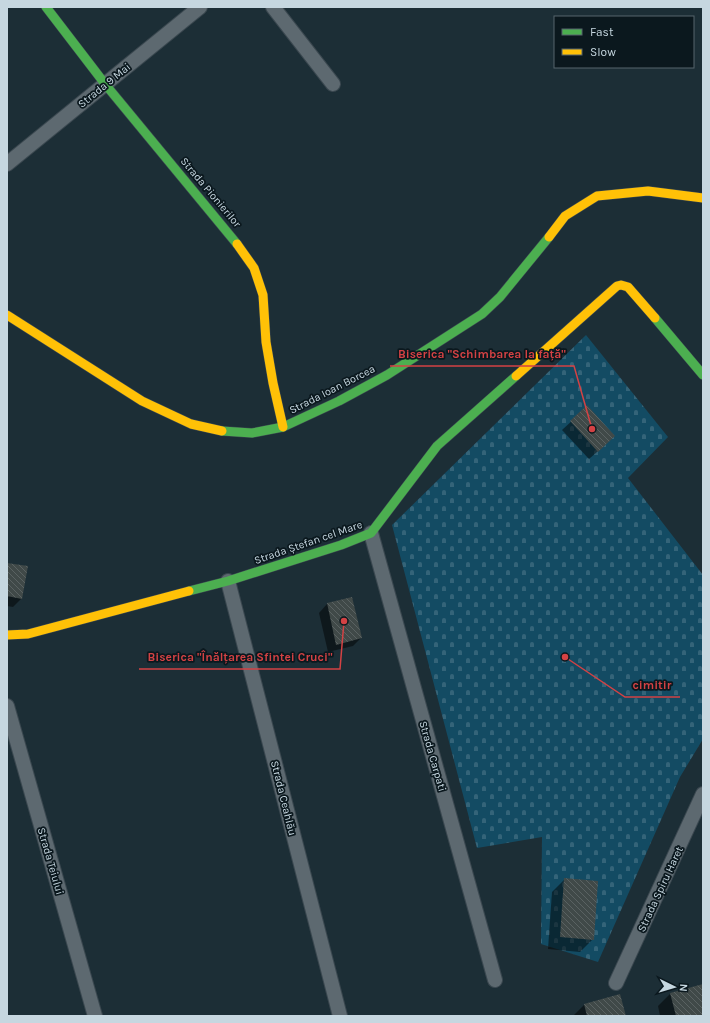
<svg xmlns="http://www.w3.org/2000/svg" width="710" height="1023" font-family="Karla,sans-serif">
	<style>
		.cemetery { fill: url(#cemetery-stones) }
		.shadow { fill: #0007 }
		.building { fill: url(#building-back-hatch) }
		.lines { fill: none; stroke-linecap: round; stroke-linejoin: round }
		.street-casing { stroke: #3b4850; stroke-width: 16 }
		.fast-casing { stroke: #3b4850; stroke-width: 10 }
		.slow-casing { stroke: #3b4850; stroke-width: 10 }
		.street { stroke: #5d6970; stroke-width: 14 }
		.fast { stroke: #4caf50; stroke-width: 9 }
		.slow { stroke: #ffc107; stroke-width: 9 }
		.labels { text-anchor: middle; stroke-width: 3.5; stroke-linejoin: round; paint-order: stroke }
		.street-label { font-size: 11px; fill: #c6d7e0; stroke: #0b181e }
		.leader { fill: none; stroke: #d44244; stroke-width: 1.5 }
		.callout-dot { fill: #d44244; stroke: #0b181e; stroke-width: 1.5 }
		.callout-label { font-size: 12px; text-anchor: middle; font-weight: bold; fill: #d44244; stroke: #0b181e; stroke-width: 3.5; stroke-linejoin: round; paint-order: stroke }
	</style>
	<defs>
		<pattern id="cemetery-stones" width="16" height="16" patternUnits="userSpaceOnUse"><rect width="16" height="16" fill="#134b63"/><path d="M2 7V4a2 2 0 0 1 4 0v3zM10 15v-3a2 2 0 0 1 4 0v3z" fill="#346479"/></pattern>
		<pattern id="building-back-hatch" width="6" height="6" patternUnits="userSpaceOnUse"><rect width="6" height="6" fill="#404948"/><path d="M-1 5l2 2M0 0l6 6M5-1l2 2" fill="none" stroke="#5a6262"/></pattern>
	</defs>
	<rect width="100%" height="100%" fill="#1c2e36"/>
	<path class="cemetery" d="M586,335l82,102 -40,41 75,97v164l-23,38 -82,185 -57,-18 1,-107 -65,11 -85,-323z"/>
	<g class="shadow">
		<path d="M587,407l18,38 -16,14 -27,-29z"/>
		<path d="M7,564l14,35 -8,8 -6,-1z"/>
		<path d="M352,598l9,40 -8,8 -25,6 -9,-39 8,-9z"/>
		<path d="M565,879l28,60 -13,13 -32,-3 4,-57z"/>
		<path d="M703,985v31h-43l-2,-10 12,-12z"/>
		<path d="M584,1005l41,11h-52z"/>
	</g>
	<g class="building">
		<path d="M587,405l28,31 -17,16 -28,-31z"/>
		<path d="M7,563l21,3 -6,33 -15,-3z"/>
		<path d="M352,597l10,41 -26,7 -9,-42z"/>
		<path d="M564,878l34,3 -4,59 -34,-3z"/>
		<path d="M703,984v32h-27l-6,-23z"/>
		<path d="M620,994l6,22h-39l-3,-12z"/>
	</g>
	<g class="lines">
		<defs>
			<g id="street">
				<path d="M273,7l60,77"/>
				<path d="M7,164l193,-157"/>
				<path d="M371,533l124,447"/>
				<path d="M228,581l112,435"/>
				<path d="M7,706l88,310"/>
				<path d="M616,983l87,-189"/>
			</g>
			<g id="fast">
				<path d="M46,7l59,77 132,160"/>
				<path d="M655,318l48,57"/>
				<path d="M222,431l30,2 31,-6 56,-26 48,-26 95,-61 18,-17 49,-60"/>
				<path d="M189,591l39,-10 113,-36 30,-12 66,-87 79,-70"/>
			</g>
			<g id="slow">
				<path d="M549,237l16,-21 32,-20 51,-5 55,7"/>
				<path d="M237,244l17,24 9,27 3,47 7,41 10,44"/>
				<path d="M7,315l135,86 49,23 31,7"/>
				<path d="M516,376l101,-90 4,-1 7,2 27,31"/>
				<path d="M7,635l21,-1 161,-43"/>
			</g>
		</defs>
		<use href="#street" class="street-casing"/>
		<use href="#fast" class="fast-casing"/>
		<use href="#slow" class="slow-casing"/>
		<use href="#street" class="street"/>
		<use href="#fast" class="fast"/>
		<use href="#slow" class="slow"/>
	</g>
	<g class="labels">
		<g class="street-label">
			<text transform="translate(104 85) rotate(-39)" y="4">Strada 9 Mai</text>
			<text transform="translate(211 192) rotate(50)" y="4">Strada Pionierilor</text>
			<text transform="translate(332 389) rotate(-27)" y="4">Strada Ioan Borcea</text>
			<text transform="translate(308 542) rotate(-19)" y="4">Strada Ștefan cel Mare</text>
			<text transform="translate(433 756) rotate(74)" y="4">Strada Carpati</text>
			<text transform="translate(284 798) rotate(76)" y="4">Strada Ceahlău</text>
			<text transform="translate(51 861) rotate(74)" y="4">Strada Teiului</text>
			<text transform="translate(660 889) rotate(-65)" y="4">Strada Spiru Haret</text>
		</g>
	</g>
	<path class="leader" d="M592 429L574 366H390M344 621L340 669H139M565 657L625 697H680"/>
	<g class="callout-dot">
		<circle cx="592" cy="429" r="4"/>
		<circle cx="344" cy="621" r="4"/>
		<circle cx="565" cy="657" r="4"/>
	</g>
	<g class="callout-label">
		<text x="482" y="358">Biserica "Schimbarea la față"</text>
		<text x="240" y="661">Biserica "Înălțarea Sfintei Cruci"</text>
		<text x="652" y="689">cimitir</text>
	</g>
	<rect width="710" height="1023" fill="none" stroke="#c6d7e0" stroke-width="16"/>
	<rect x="554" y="16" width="140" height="52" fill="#0b181e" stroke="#56646c"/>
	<rect x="562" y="29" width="20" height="6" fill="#4caf50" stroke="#56646c"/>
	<text x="590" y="36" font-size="12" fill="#c6d7e0">Fast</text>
	<rect x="562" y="49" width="20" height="6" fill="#ffc107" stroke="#56646c"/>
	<text x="590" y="56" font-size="12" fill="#c6d7e0">Slow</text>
	<g transform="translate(674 987) rotate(95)" stroke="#0b181e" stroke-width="3" paint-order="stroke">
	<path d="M0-3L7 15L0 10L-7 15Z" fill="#c6d7e0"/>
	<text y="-6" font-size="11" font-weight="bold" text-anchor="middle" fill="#c6d7e0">N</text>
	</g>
</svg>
